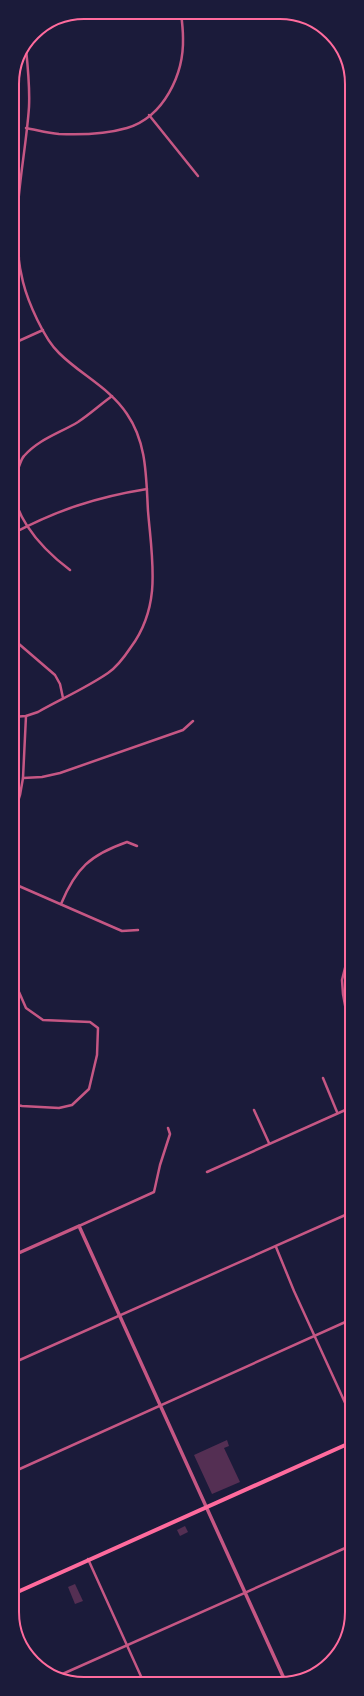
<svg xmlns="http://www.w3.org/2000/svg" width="364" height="1696" font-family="Ubuntu,sans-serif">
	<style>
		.building { fill: #542f53 }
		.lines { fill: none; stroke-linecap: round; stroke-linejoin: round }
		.minor { stroke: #c65784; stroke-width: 2.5 }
		.tertiary { stroke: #c65784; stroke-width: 3.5 }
		.secondary { stroke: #ff6b9d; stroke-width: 4 }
		.rim { fill: none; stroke: #ff6b9d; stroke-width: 2 }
	</style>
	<rect width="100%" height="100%" fill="#1b1b3a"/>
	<g class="building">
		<path d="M227,1440l2,6 -5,2 16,34 -28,12 -18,-39z"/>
		<path d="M185,1526l3,6 -8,4 -3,-6z"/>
		<path d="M75,1584l8,17 -8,3 -7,-17z"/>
	</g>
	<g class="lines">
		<g class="minor">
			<path d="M149,115l49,61"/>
			<path d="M26,128c11,2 22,5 33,6 22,1 47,0 68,-6 37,-11 57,-54 56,-90 0,-9 -1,-17 -2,-25"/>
			<path d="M12,257l7,1"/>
			<path d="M12,344l31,-14"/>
			<path d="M12,534c45,-24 85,-37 135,-45"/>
			<path d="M70,570c-28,-21 -69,-63 -52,-101 2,-4 3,-10 6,-13 15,-17 36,-23 54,-34 12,-8 23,-18 34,-26"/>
			<path d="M12,638l43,37 5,9 3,14"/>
			<path d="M12,717l14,-1 12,-4c23,-13 48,-24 70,-39 9,-6 17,-17 23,-26 31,-42 21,-87 17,-136 -2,-34 -1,-68 -21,-97 -17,-26 -46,-39 -68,-61 -15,-14 -31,-51 -36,-71 -15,-59 2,-116 6,-175 1,-20 -1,-39 -3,-58"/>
			<path d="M23,778l19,-1 18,-4 123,-43 10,-9"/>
			<path d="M12,821l8,-26 3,-17 3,-62"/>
			<path d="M12,883l110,48 16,-1"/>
			<path d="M61,904c15,-36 29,-49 66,-62l10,4"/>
			<path d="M12,976l14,32 17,12 47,2 8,6 -1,27 -8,34 -17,16 -13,3 -37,-2 -10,-2"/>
			<path d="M347,1016l-4,-22 -1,-14 10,-40"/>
			<path d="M323,1078l14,34"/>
			<path d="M254,1110l15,33"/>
			<path d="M207,1172l145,-65"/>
			<path d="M79,1226l75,-34 6,-27 10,-31 -2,-6"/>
			<path d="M276,1247l18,44 58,127"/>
			<path d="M13,1363l339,-151"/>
			<path d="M13,1472l339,-153"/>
			<path d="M88,1559l56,124"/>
			<path d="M58,1676l294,-131"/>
			<path d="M283,1683l40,-18"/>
		</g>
		<path class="tertiary" d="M12,1256l67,-30 207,457"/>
		<path class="secondary" d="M13,1594l339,-152"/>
	</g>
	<path d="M0 0H364V1696H0ZM84 19H280A65 65 0 0 1 345 84V1612A65 65 0 0 1 280 1677H84A65 65 0 0 1 19 1612V84A65 65 0 0 1 84 19Z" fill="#1b1b3a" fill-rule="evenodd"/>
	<path class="rim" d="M84 19H280A65 65 0 0 1 345 84V1612A65 65 0 0 1 280 1677H84A65 65 0 0 1 19 1612V84A65 65 0 0 1 84 19Z"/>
</svg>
